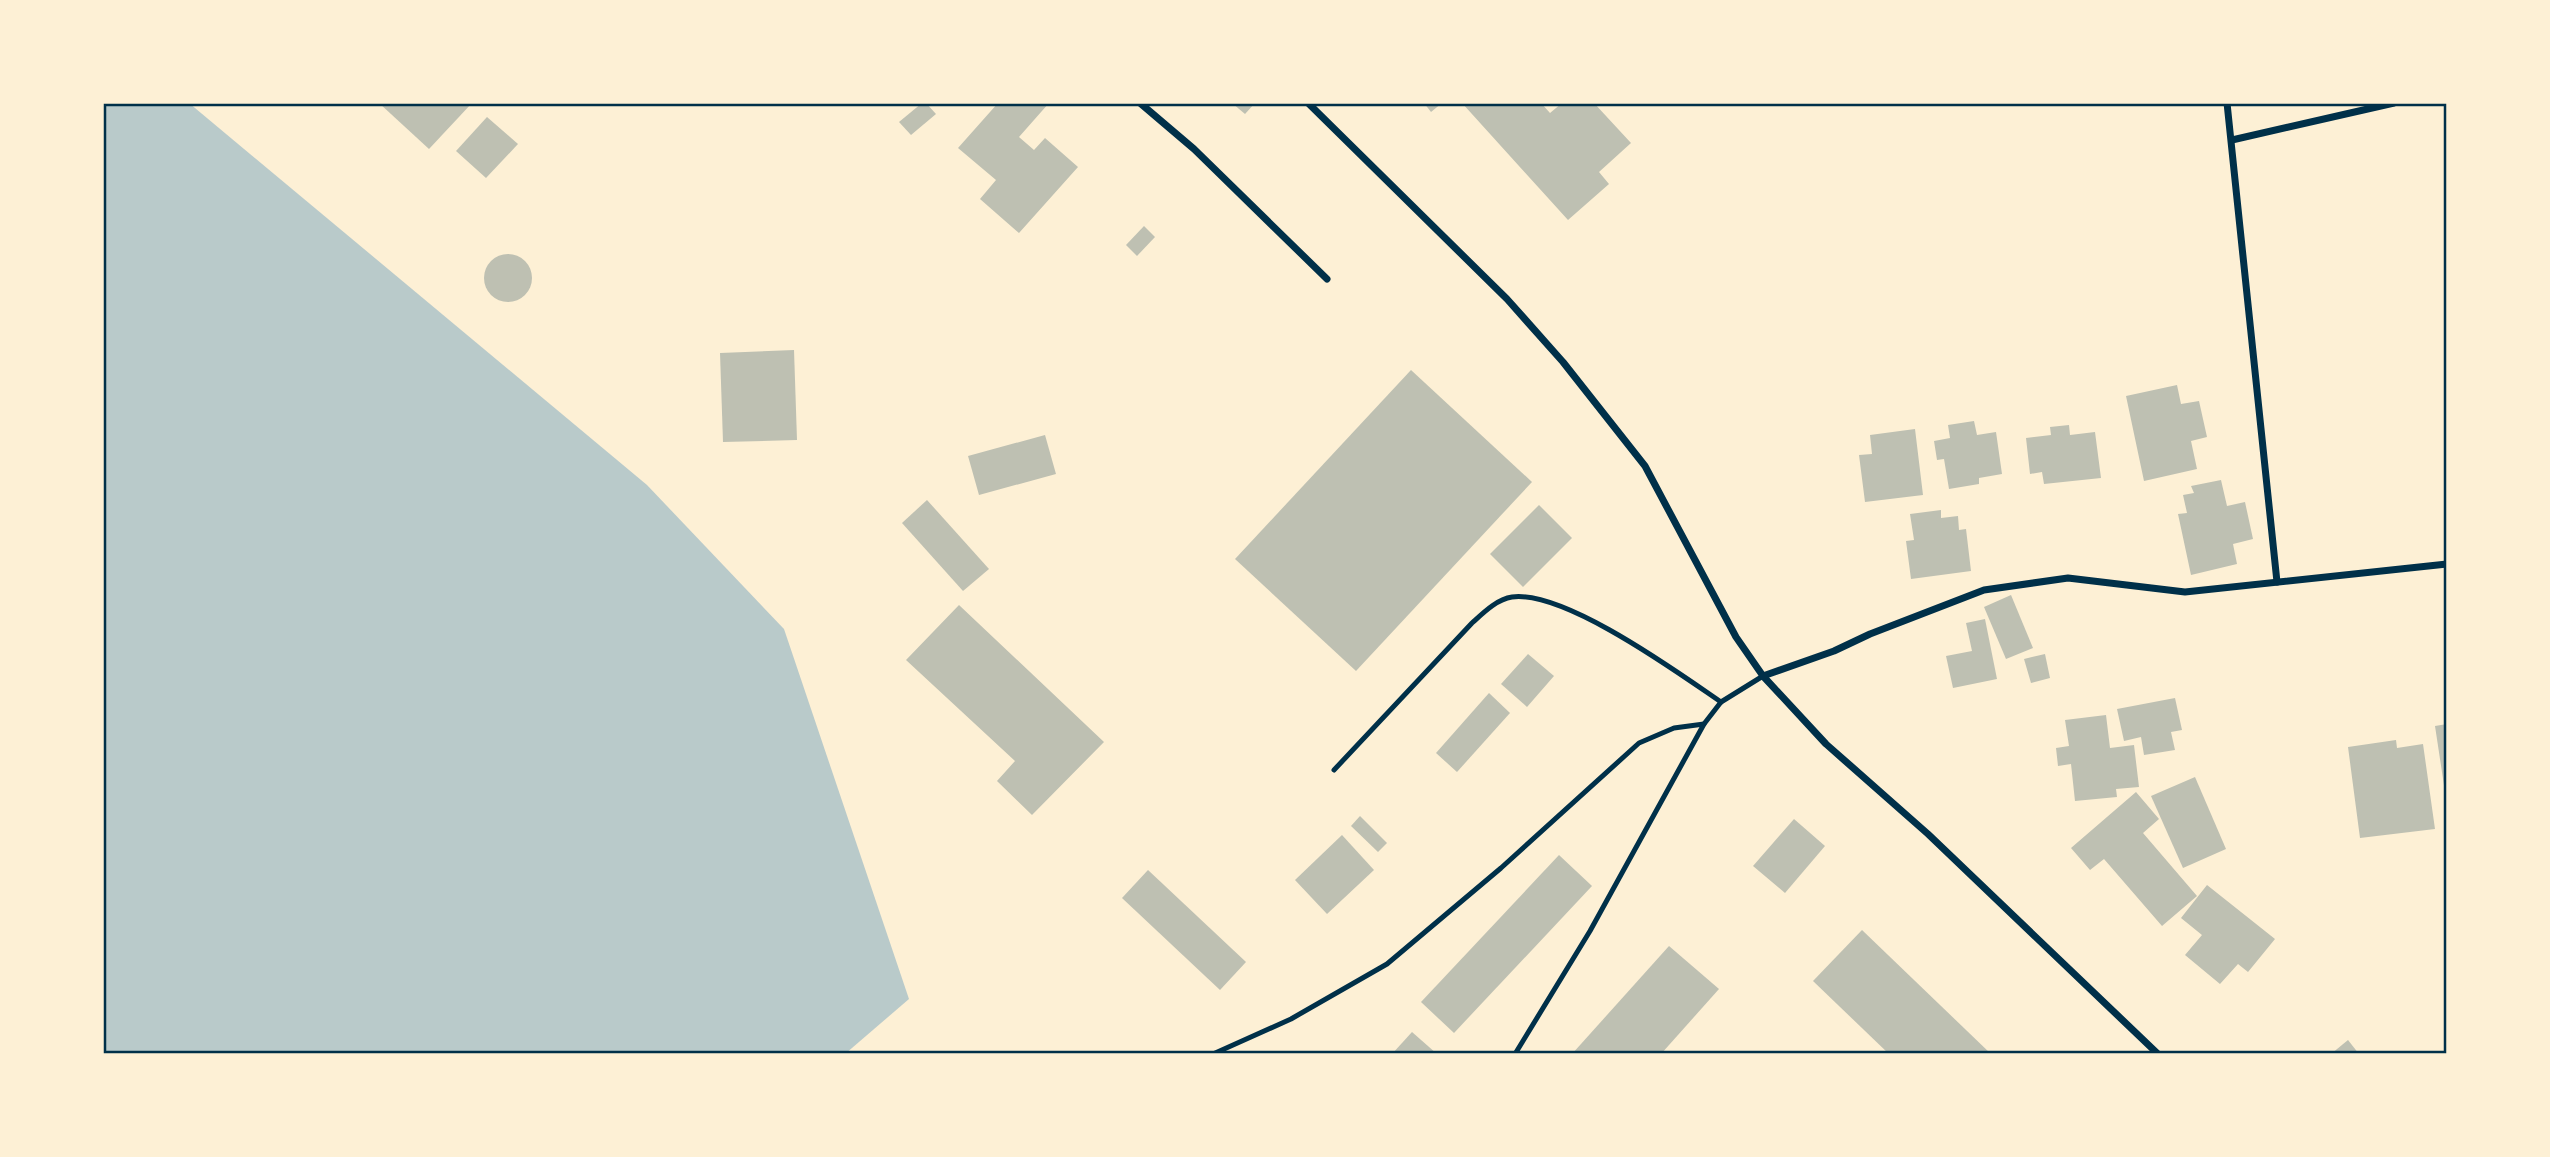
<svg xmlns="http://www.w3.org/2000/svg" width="2550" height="1157" font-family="Lora,serif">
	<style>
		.green { fill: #b9caca }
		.building { fill: #bec0b2 }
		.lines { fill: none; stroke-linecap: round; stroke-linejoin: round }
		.service { stroke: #003049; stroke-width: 5 }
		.minor { stroke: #003049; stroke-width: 7 }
		.neatline { fill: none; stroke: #003049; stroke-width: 2.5 }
	</style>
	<rect width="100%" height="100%" fill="#fdf0d5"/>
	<path class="green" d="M103,103h86l458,382 137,144 125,370 -64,55h-742z"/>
	<g class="building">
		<path d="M379,103h93l-43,46z"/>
		<path d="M922,103h4l10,11 -25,21 -12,-13z"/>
		<path d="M998,103h51l-30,34 15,13 11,-12 33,29 -59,66 -39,-34 16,-19 -38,-32z"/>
		<path d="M1232,103h23l-10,11z"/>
		<path d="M1424,103h18l-11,9z"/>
		<path d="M1462,103h79l9,10 12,-10h32l37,40 -32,29 10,12 -41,36z"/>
		<path d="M487,117l31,27 -32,34 -30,-27z"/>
		<path d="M1144,226l11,11 -18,19 -11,-11z"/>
		<circle cx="508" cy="278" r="24"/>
		<path d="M794,350l3,90 -74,2 -3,-89z"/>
		<path d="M1411,370l121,112 -176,189 -121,-112z"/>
		<path d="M2177,385l4,19 18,-3 8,36 -16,4 6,28 -53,12 -18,-85z"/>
		<path d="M1974,421l3,14 19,-3 6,42 -23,4v6l-30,5 -5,-30 -7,1 -3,-19 16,-3 -2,-13z"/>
		<path d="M2069,425l1,10 25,-3 6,46 -57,6 -2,-12 -12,2 -4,-36 25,-3 -1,-8z"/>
		<path d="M1915,429l8,66 -58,7 -6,-47 13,-1 -2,-19z"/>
		<path d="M1045,435l11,39 -77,21 -11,-39z"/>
		<path d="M2221,480l6,26 18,-4 8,37 -20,5 4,20 -46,11 -13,-61 9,-1 -4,-18 11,-2 -3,-7z"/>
		<path d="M927,500l62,69 -26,22 -61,-68z"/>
		<path d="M1539,505l33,33 -49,49 -33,-33z"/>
		<path d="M1941,510v8l17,-2 1,14 7,-1 5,42 -60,8 -5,-38 8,-1 -4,-26z"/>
		<path d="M2011,595l22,53 -27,11 -22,-52z"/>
		<path d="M959,605l145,137 -72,73 -35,-34 18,-20 -109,-101z"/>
		<path d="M1985,619l12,60 -44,9 -7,-32 26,-5 -6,-28z"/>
		<path d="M1528,654l26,22 -27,31 -26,-23z"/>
		<path d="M2045,654l5,24 -19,5 -7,-24z"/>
		<path d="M1489,693l21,20 -53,59 -21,-19z"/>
		<path d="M2175,698l7,32 -11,2 4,18 -31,5 -3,-18 -17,4 -7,-32z"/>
		<path d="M2106,715l4,33 24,-3 5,42 -23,2 1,8 -42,4 -4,-37 -13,2 -2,-18 13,-2 -4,-26z"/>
		<path d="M2447,724v68h-2l-10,-66z"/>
		<path d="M2396,740l1,8 26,-4 12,85 -75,9 -12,-91z"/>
		<path d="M2195,777l31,72 -43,19 -32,-72z"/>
		<path d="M2136,792l23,27 -16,14 54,63 -35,30 -58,-67 -14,11 -19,-22z"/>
		<path d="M1360,816l27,27 -9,9 -27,-26z"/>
		<path d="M1794,819l31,27 -40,47 -32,-27z"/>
		<path d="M1342,835l32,35 -47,44 -32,-34z"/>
		<path d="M1559,855l33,31 -138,147 -33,-31z"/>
		<path d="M1148,870l98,92 -26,28 -98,-92z"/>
		<path d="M2207,885l68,54 -27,33 -10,-8 -18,20 -35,-29 17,-20 -21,-17z"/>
		<path d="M1862,930l129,124h-102l-76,-73z"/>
		<path d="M1669,946l50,43 -58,65h-89z"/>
		<path d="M1412,1032l25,22h-45z"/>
		<path d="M2348,1040l11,14h-28z"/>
	</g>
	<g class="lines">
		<g class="service">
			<path d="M1334,770l138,-147c11,-10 25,-24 40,-26 52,-7 165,75 209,105"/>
			<path d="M1213,1054l78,-35 96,-55 114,-96 138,-125 35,-15 30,-4"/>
			<path d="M1515,1054l75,-123 114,-207 17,-22 42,-26"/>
		</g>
		<g class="minor">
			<path d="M1140,103l54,46 133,130"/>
			<path d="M1308,103l199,196 56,63 82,104 91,171 27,39 63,68 102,90 230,220"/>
			<path d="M2227,103l50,479"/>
			<path d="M2232,140l162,-37"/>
			<path d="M1763,676l71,-25 36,-17 114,-44 84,-12 117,14 262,-28"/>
		</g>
	</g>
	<rect width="2550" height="1157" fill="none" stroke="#fdf0d5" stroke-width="210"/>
	<rect x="105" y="105" width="2340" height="947" class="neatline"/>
</svg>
